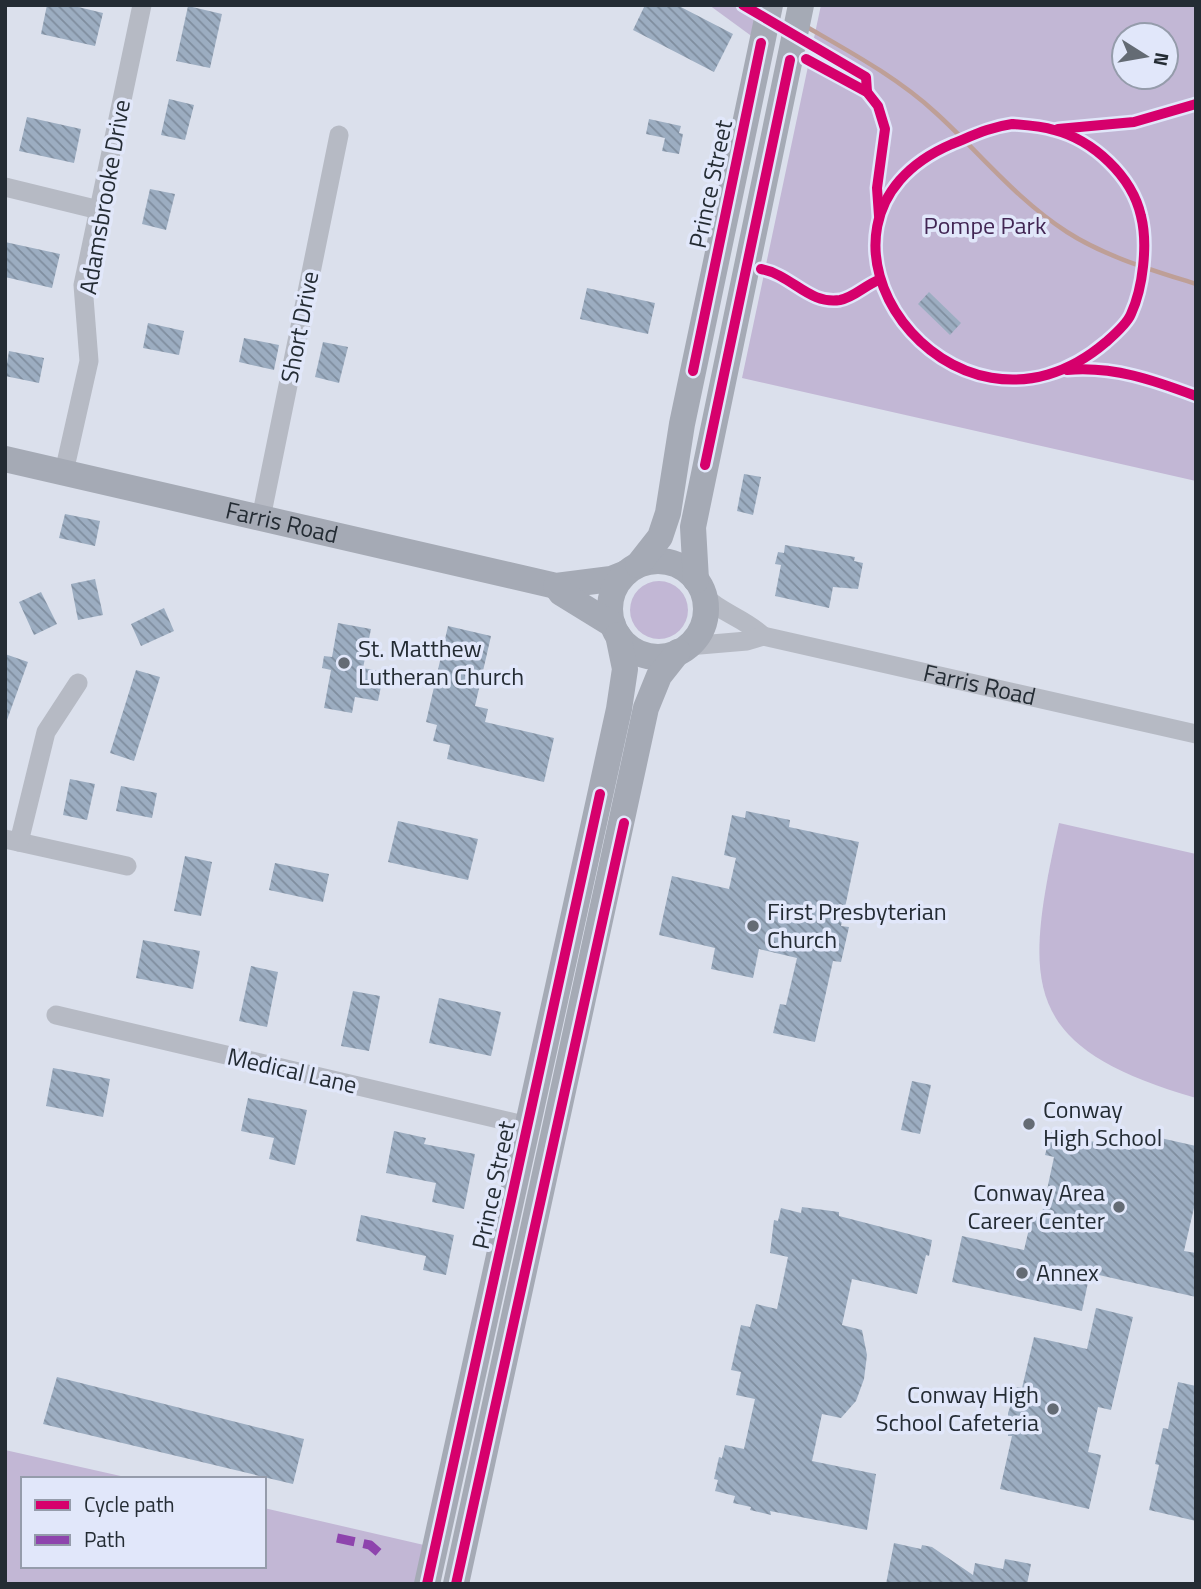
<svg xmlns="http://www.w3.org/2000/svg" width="1201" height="1589" font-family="'Titillium Web',sans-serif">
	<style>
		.green { fill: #c2b7d5; fill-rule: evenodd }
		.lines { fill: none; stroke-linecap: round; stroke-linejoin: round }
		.stream { stroke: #be9f97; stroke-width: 4.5 }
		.building { fill: url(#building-back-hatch) }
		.street { stroke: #b6bac4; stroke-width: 19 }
		.secondary { stroke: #a5aab5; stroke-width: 26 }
		.quiet { stroke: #8e44ad; stroke-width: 9; stroke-dasharray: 18 9; stroke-linecap: butt }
		.cycleway-casing { stroke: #e1e7fa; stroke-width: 15 }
		.cycleway { stroke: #d6006c; stroke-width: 10 }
		.poi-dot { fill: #646b74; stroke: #e1e7fa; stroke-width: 2.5 }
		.labels { text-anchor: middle; stroke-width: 7; stroke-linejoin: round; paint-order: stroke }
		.street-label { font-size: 24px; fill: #242c34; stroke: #e1e7fa }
		.park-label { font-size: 24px; fill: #422654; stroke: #e1e7fa }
		.poi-label { font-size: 24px; fill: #242c34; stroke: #e1e7fa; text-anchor: start }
	</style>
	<defs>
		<pattern id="building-back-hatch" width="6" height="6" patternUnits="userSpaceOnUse" patternTransform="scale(1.75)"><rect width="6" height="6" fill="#9cadc1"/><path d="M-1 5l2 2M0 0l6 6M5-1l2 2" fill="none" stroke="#7f8d9e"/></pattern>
	</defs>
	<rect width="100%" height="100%" fill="#dbe0ec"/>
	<g class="green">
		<path d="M709,5h61l-9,38z"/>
		<path d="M821,5h375v476l-454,-103zM1124,35h42v42h-42z"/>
		<circle cx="659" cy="610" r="29"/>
		<path d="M1059,823l137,31v244c-176,-51 -173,-112 -137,-275z"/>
		<path d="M5,1450l129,29h-111v87h241v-58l160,37 -9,39h-410z"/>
	</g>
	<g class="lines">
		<path class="stream" d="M807,27c45,26 91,51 129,86 44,40 80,86 131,119 39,25 85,38 129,52"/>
	</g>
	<g class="building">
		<path d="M47,5h23l33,8 -8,33 -54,-12z"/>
		<path d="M645,5h32l56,29 -19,38 -81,-42z"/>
		<path d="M188,6l34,8 -12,54 -34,-7z"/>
		<path d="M169,99l25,6 -9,35 -24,-5z"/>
		<path d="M27,117l54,12 -7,34 -55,-12z"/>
		<path d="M649,119l32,7 -2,7 4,1 -4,20 -17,-3 3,-13 -19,-4z"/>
		<path d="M150,189l25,5 -9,36 -24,-6z"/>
		<path d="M5,242l55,12 -8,34 -47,-11z"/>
		<path d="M587,288l68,15 -7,31 -68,-15z"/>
		<path d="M929,292l32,31 -11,12 -32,-31z"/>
		<path d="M148,323l36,8 -5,24 -36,-7z"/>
		<path d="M244,338l35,7 -5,25 -35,-8z"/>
		<path d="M323,342l25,5 -9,36 -24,-6z"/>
		<path d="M9,351l35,7 -5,25 -34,-7z"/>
		<path d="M744,474l17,3 -8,38 -16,-4z"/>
		<path d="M65,514l35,7 -5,25 -36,-8z"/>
		<path d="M785,545l70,12 -1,4 9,2 -5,26 -25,-2 -4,21 -54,-12 6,-31 -6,-1 3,-12 6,1z"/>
		<path d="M95,579l8,36 -25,5 -7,-36z"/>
		<path d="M41,592l16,32 -23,11 -15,-33z"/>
		<path d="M164,608l10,23 -33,15 -10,-22z"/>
		<path d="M338,623l33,6 -8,39 21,4 -6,29 -23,-4 -3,16 -28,-5 7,-38 -9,-2 2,-12 8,1z"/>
		<path d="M448,626l43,10 -16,70 13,3 -3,13 69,16 -10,44 -97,-23 3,-14 -17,-4 4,-16 -11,-3z"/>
		<path d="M5,654l23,8 -21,58h-2z"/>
		<path d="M136,670l24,7 -26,84 -24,-8z"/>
		<path d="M70,779l25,5 -8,36 -24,-5z"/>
		<path d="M121,786l36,7 -5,25 -36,-7z"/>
		<path d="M746,811l44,9 -1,7 70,15 -18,84 8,1 -8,35 -8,-1 -18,81 -42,-9 7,-29 6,1 11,-47 -38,-9 -6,29 -42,-9 4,-21 -56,-13 13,-59 57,13 7,-31 -12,-3 8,-40 13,3z"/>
		<path d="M398,821l80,18 -10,41 -80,-18z"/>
		<path d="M185,856l27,6 -11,54 -27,-5z"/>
		<path d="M275,863l54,11 -6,28 -54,-12z"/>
		<path d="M143,940l57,11 -7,38 -57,-11z"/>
		<path d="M251,966l27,6 -11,55 -28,-6z"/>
		<path d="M353,991l27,5 -11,55 -28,-5z"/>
		<path d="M439,998l62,14 -10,44 -62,-13z"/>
		<path d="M53,1068l57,11 -7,38 -57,-11z"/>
		<path d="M912,1081l19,4 -11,49 -19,-4z"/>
		<path d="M248,1098l59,12 -12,55 -26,-6 5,-21 -33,-7z"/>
		<path d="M394,1131l32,7 -2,6 51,10 -11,55 -32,-7 4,-19 -50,-10z"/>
		<path d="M1051,1132l79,18 4,-18 62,14v53l-12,52 12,2v44l-106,-24 -8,38 -130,-29 10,-46 62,14 8,-34 9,2 13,-61 -9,-2z"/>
		<path d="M802,1207l37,5v4l93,24 -3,16 -3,-1 -9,39 -65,-15 -10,46 20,5 5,25 -3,24 -8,22 -15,17 -19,-4 -10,47 64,13 -9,56 -97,-19 1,4 -21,-5 1,-3 -18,-4 2,-7 -20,-5 3,-11 -4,-1 5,-22 3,1 3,-13 19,4 11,-50 -19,-4 5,-23 -10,-2 10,-45 9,2 6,-23 21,5 11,-52 -18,-4 4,-33 4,1 3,-13 20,5z"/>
		<path d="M361,1215l93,20 -8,40 -23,-5 3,-14 -70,-15z"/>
		<path d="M1096,1308l37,9 -22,93 -13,-3 -10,45 13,3 -12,54 -89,-20 12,-53h-4v-23l9,-26 5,1 12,-51 53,12z"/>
		<path d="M57,1377l247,62 -11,45 -250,-60z"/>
		<path d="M1178,1382l18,4v135l-47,-11 10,-45 -4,-1 8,-36 5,1z"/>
		<path d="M894,1543l27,6 1,-4 10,2 41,28 2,-12 28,6 2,-10 26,5 -4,20h-141z"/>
	</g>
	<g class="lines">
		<g class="street">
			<path d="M5,187l94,23"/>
			<path d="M64,472l25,-111 -6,-76 59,-280"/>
			<path d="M261,518l78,-383"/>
			<path d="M704,596c17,17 42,23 59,40"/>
			<path id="s1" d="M688,646l59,-5 16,-5 433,98"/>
			<path d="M5,839l122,27"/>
			<path d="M19,842l27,-110 32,-49"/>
			<path d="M56,1015l472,111"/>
		</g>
		<g class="secondary">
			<path id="s2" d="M5,459l551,127 55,-7 15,-6"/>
			<circle cx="658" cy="609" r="48"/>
			<path d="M638,565l22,-28 8,-24 14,-89 88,-419"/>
			<path d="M696,580l-3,-53 108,-522"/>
			<path d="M556,586l5,7 52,32"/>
			<path d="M427,1584l192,-875 6,-40 -7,-34"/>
			<path d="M456,1584l190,-876 13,-32 19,-24"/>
		</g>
		<path class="quiet" d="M337,1538l33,7 15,13"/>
		<defs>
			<g id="cycleway">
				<path d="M743,5l123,72 1,15"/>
				<path d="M806,59l61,33 11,14 7,23 -8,59 2,28"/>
				<path d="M1012,124c14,1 29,2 42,6 39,10 78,46 87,86 7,28 2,72 -10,98 -4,10 -17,21 -25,28 -154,132 -337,-120 -154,-198 20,-8 38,-17 60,-20z"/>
				<path d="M1058,129l76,-7 62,-18"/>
				<path d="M761,269c31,6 48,36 79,31 15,-3 25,-15 39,-20"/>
				<path d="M1067,370c47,-4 86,10 129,26"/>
				<path d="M693,371l68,-328"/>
				<path d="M705,465l85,-405"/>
				<path d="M427,1584l173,-790"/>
				<path d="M456,1584l168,-761"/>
			</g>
		</defs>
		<use href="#cycleway" class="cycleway-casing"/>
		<use href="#cycleway" class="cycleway"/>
	</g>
	<g class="poi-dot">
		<circle cx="344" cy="663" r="7"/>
		<circle cx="753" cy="926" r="7"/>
		<circle cx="1029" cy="1124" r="7"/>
		<circle cx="1119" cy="1207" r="7"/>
		<circle cx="1022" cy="1273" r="7"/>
		<circle cx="1053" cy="1409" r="7"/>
	</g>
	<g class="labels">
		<g class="street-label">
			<text transform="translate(711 184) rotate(-78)" y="8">Prince Street</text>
			<text transform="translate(105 197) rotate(-80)" y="8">Adamsbrooke Drive</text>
			<text transform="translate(300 327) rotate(-79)" y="8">Short Drive</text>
			<text dy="8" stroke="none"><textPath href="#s2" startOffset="284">Farris Road</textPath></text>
			<text dy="8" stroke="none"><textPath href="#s1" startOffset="298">Farris Road</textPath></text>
			<text transform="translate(292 1071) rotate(13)" y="8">Medical Lane</text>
			<text transform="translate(494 1185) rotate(-78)" y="8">Prince Street</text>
		</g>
		<g class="park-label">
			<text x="985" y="234">Pompe Park</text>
		</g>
		<g class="poi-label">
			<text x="358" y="657">St. Matthew<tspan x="358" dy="28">Lutheran Church</tspan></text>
			<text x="767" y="920">First Presbyterian<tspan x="767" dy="28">Church</tspan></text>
			<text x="1043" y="1118">Conway<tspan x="1043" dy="28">High School</tspan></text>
			<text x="1105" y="1201" text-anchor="end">Conway Area<tspan x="1105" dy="28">Career Center</tspan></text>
			<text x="1036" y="1281">Annex</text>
			<text x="1039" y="1403" text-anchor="end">Conway High<tspan x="1039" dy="28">School Cafeteria</tspan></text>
		</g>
	</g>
	<rect width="1201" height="1589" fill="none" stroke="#242c34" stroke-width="14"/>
	<rect x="21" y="1477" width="245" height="91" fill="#e1e7fa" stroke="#959cab" stroke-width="2"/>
	<rect x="35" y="1500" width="35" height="10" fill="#d6006c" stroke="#959cab" stroke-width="2"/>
	<text x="84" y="1512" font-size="21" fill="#242c34">Cycle path</text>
	<rect x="35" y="1535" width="35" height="10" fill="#8e44ad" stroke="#959cab" stroke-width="2"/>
	<text x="84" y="1547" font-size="21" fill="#242c34">Path</text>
	<g transform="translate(1145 56) rotate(101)"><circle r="33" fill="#e1e7fa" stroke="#959cab" stroke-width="2"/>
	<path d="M0-5L12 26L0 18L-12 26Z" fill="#646b74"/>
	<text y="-10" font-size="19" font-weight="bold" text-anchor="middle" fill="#242c34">N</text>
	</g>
</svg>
